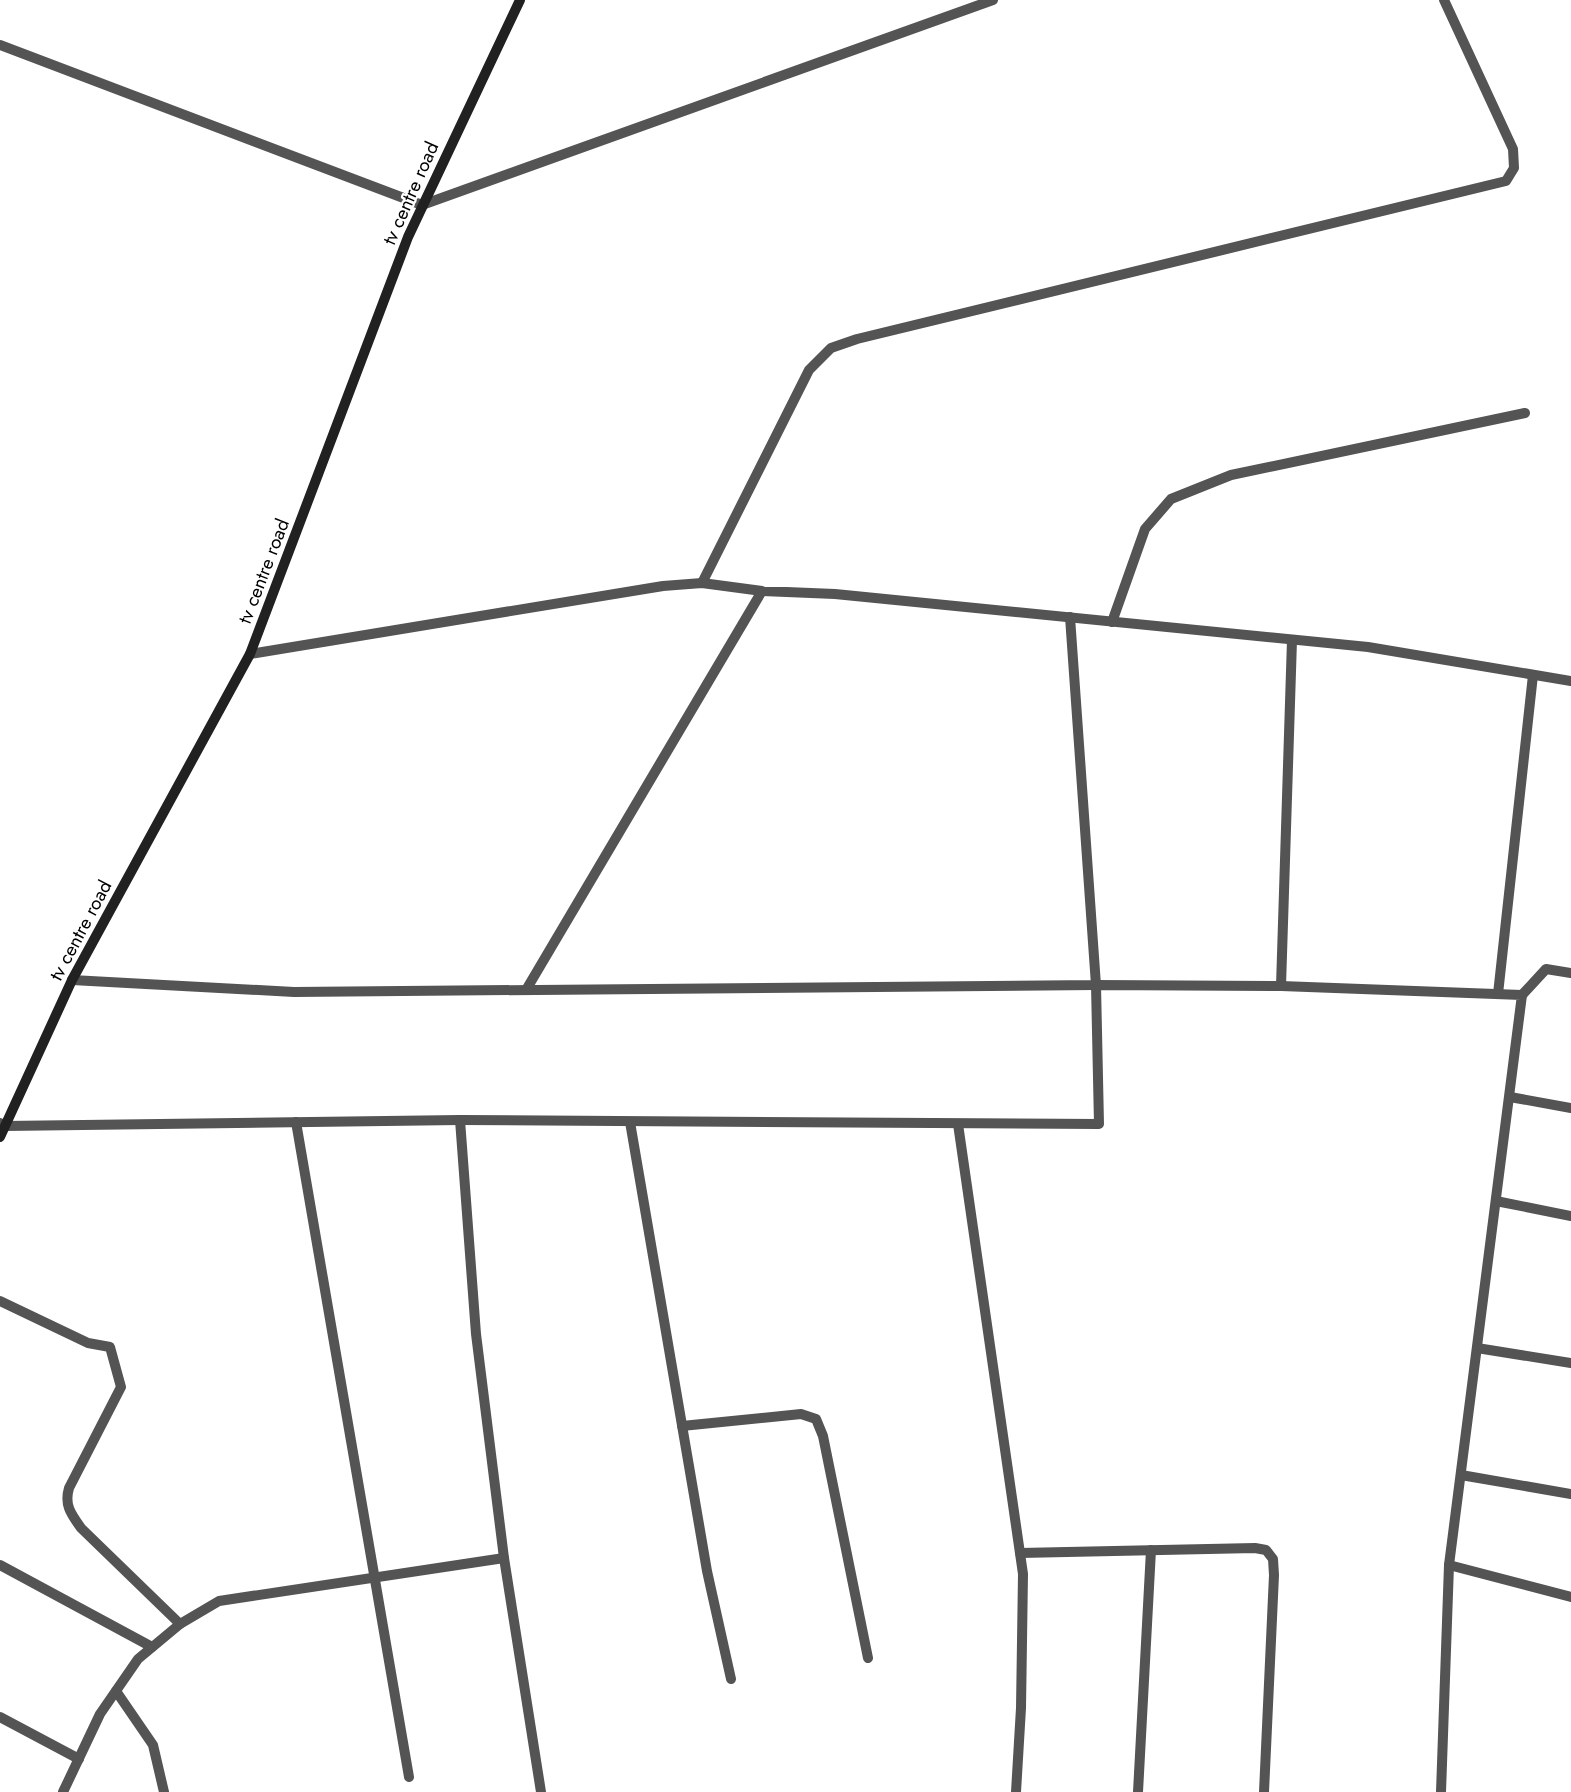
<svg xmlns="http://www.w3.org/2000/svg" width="1571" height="1792" font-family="Jost,sans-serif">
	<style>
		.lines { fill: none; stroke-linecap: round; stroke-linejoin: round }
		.street { stroke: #545454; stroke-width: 10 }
		.secondary { stroke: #212121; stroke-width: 10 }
		.labels { text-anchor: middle; stroke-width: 4.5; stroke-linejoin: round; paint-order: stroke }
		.street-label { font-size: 19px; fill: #000; stroke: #fff }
	</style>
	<rect width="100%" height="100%" fill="#fff"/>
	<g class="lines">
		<g class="street">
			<path d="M0,45l422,160 571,-205"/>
			<path d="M702,583l107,-213 22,-22 26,-9 649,-158 8,-13 -1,-19 -69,-149"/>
			<path d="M1112,622l33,-93 26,-30 60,-24 294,-62"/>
			<path d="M250,654l413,-68 39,-3 60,8 73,3 533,53 203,34"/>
			<path d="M72,980l222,12 802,-7 -26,-368"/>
			<path d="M1281,986l11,-346"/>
			<path d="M526,990l236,-399"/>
			<path d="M1498,994l35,-319"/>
			<path d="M1522,995l24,-26 25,4"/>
			<path d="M1510,1097l61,11"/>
			<path d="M460,1120l16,214 28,224 37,234"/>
			<path d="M296,1122l113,655"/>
			<path d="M630,1122l77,449 24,108"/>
			<path d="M0,1123l5,3 455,-6 639,4 -3,-139 185,1 241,9 -73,570 -8,227"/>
			<path d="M958,1124l65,450 -2,134 -5,84"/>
			<path d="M1496,1201l75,15"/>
			<path d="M0,1301l88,42 22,4 11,40 -52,101c-5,17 2,26 12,40l99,96"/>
			<path d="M1477,1348l94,15"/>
			<path d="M682,1426l119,-12 15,5 7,17 45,222"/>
			<path d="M1461,1475l110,19"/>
			<path d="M1020,1553l235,-5 11,2 7,9 1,16 -10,217"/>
			<path d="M0,1565l152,82"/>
			<path d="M1449,1565l122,32"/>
			<path d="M116,1691l37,54 11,47"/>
			<path d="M0,1717l79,42"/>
			<path d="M63,1792l37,-78 38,-55 42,-35 39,-23 285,-43"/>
			<path d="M1138,1792l13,-242"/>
		</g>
		<path class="secondary" d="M0,1137l72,-157 178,-326 158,-417 112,-237"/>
	</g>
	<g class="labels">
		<g class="street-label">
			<text transform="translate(410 193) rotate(-66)" y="7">tv centre road</text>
			<text transform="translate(263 571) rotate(-69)" y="7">tv centre road</text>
			<text transform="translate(80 930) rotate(-62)" y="7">tv centre road</text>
		</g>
	</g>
</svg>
